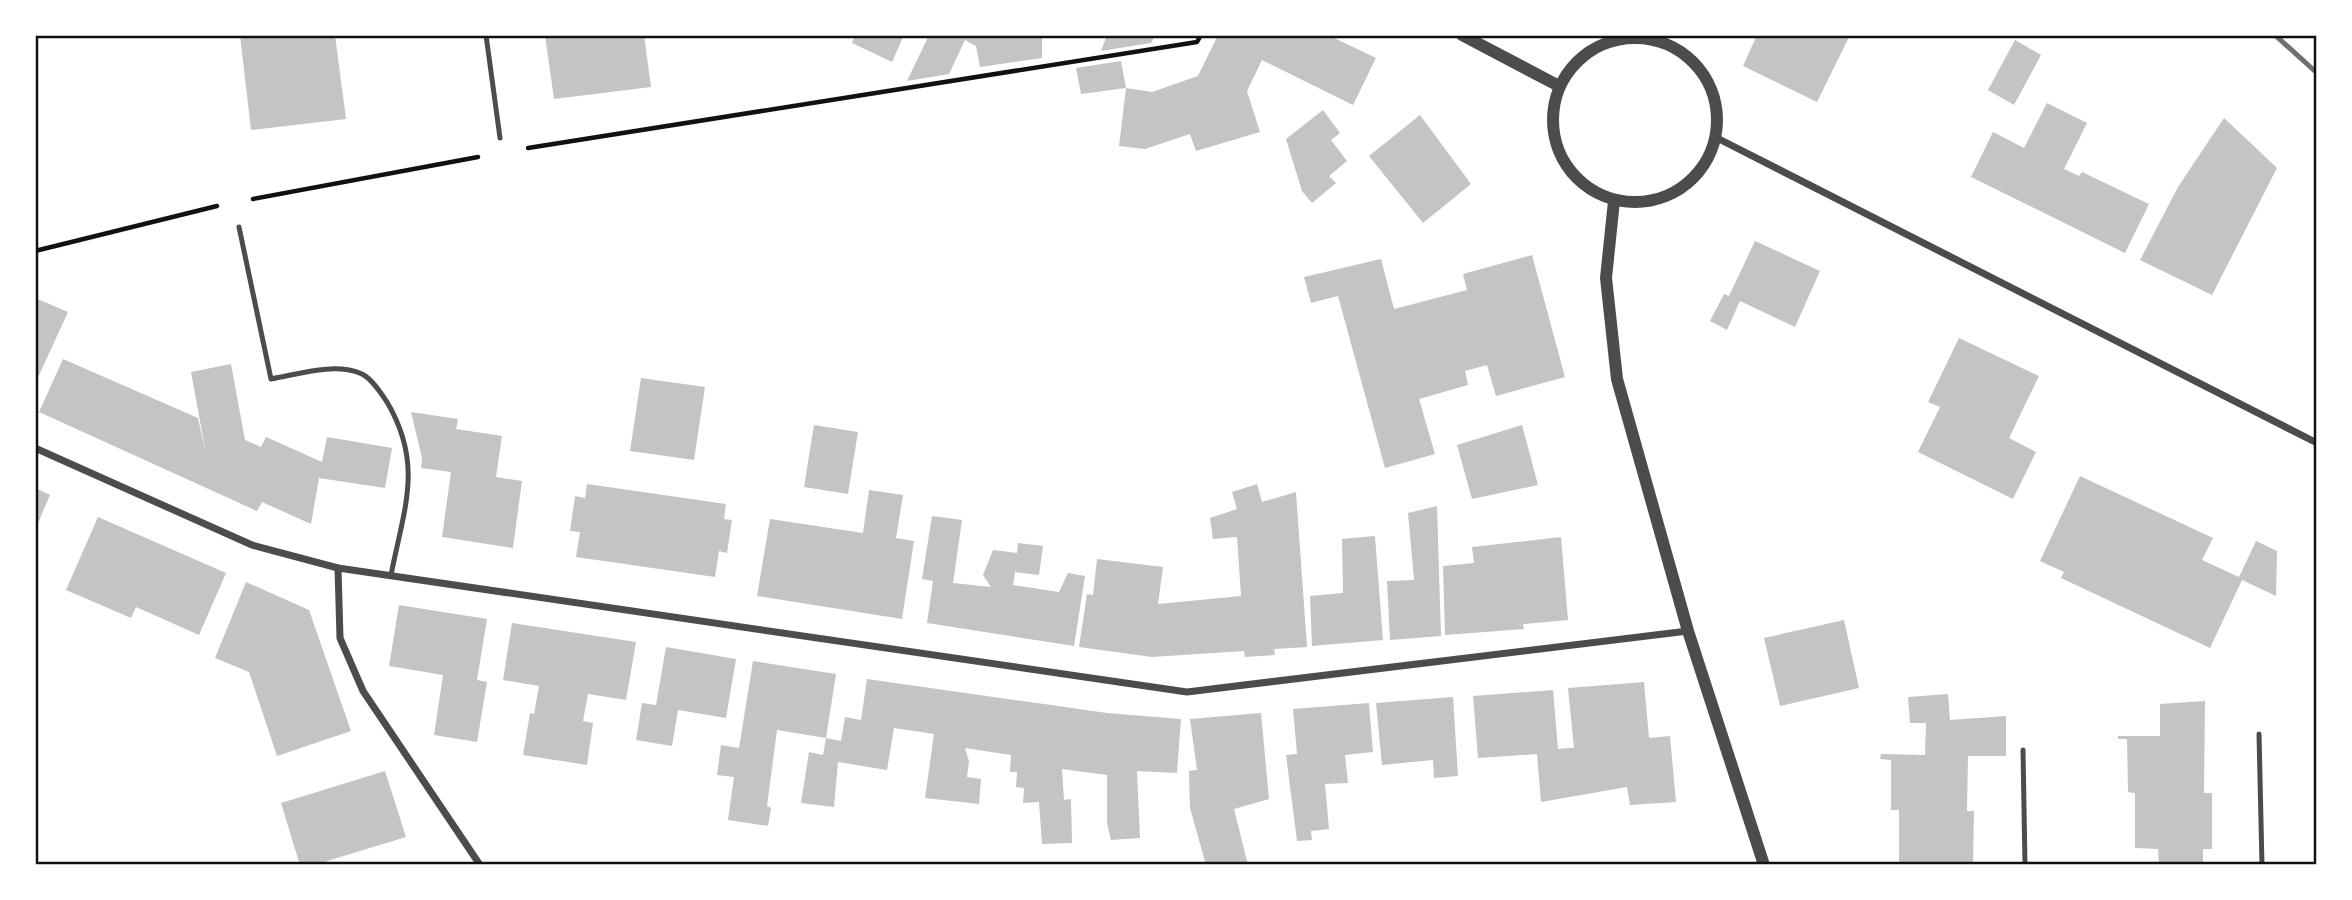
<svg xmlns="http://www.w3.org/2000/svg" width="2352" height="900" font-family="Inter,sans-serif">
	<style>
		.building { fill: #c4c4c4 }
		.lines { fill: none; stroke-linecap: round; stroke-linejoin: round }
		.path { stroke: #111; stroke-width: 4.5 }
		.service { stroke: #4c4c4c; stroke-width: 5 }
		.minor { stroke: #4c4c4c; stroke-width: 7 }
		.tertiary { stroke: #4c4c4c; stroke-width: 12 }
		.rail { stroke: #707070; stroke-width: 5 }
		.neatline { fill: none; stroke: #111; stroke-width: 2.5 }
	</style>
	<rect width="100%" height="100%" fill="#fff"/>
	<g class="building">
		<path d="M240,35h95l11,84 -95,11z"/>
		<path d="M545,35h99l7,52 -97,12z"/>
		<path d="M855,35h49l-12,27 -40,-19z"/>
		<path d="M929,35h113v23l-62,9 -4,-21 -11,-6 -16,34 -42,7z"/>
		<path d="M1107,35h48l-4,8 -50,8z"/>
		<path d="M1218,35h110l48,23 -23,47 -91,-45 -15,31 13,41 -64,19 -6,-17 -45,15 -26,-3 7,-58 26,4 46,-16z"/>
		<path d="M1757,35h93l-33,67 -74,-36z"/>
		<path d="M2015,40l26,15 -27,50 -26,-15z"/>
		<path d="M1121,61l5,27 -45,6 -5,-26z"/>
		<path d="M2047,103l40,20 -23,46 15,7 3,-4 67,32 -24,49 -154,-76 22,-45 31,16z"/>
		<path d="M1323,110l17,23 -9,7 16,21 -18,15 7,7 -24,20 -10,-12 -16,-52z"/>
		<path d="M1420,115l51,69 -48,39 -54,-67z"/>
		<path d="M2224,118l53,50 -65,127 -72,-35 38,-73z"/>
		<path d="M1755,241l65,30 -25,56 -55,-26 -13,29 -17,-9 14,-27 5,2z"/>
		<path d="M1532,255l33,122 -69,19 -9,-31 -22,6 3,14 -49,14 16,55 -50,14 -47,-172 -27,7 -7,-26 77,-18 13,50 73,-19 -4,-16z"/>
		<path d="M35,298l33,14 -33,72z"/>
		<path d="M1959,338l80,38 -30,62 27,14 -23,47 -95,-47 22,-45 -12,-5z"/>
		<path d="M63,359l135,59 8,36 -15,-82 40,-8 14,76 16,7 5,-10 56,25 5,-25 65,11 -7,40 -66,-10 -8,46 -49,-22 -5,9 -218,-99z"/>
		<path d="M641,378l64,9 -11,73 -64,-9z"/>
		<path d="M411,412l47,7 -2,10 46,7 -6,41 26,4 -9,67 -71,-11 9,-65 -30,-4 1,-10z"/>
		<path d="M814,425l44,7 -10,62 -44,-7z"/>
		<path d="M1522,425l16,60 -66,14 -15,-54z"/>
		<path d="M2080,476l133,62 -11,22 37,17 17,-36 21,10 -1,45 -34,-16 -32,68 -149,-70 3,-6 -24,-11z"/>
		<path d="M587,484l139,20 -2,15 8,1 -5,33 -8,-2 -4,26 -139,-20 4,-25 -10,-1 5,-35 10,2z"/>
		<path d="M1257,484l5,18 34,-10 11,155 -33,2 1,6 -30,2 -1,-6 -92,6 -73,-10 8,-53 6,1 4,-36 66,8 -5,37 83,-8 -4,-59 -24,2 -3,-21 27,-9 -5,-17z"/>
		<path d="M35,488l15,7 -15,35z"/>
		<path d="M869,490l34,5 -7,43 18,3 -12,78 -145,-23 13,-77 93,14z"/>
		<path d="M1437,506l4,130 -51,4 -3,-59 27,-1 -6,-67z"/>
		<path d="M932,516l30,4 -9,63 38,4 -8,-12 10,-25 24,3 1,-10 25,3 -4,29 -24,-3 -2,13 46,7 9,-19 17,3 -11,70 -147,-23 6,-42 -11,-2z"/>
		<path d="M98,517l128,56 -27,62 -63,-28 -5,11 -65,-28z"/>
		<path d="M1375,536l8,104 -71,6 -2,-50 33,-3 -1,-54z"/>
		<path d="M1561,537l7,83 -45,4 1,5 -79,6 -2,-69 31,-3 -2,-16z"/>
		<path d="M246,582l63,28 42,121 -74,25 -28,-84 -34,-14z"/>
		<path d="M399,605l88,14 -10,61 10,2 -10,60 -43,-7 9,-60 -54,-9z"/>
		<path d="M1844,620l15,68 -79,18 -16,-68z"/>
		<path d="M512,623l124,19 -10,58 -38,-6 -5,27 10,2 -6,42 -64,-10 7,-42 4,1 5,-28 -36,-6z"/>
		<path d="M666,647l70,12 -10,59 -48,-8 -6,36 -36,-6 6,-37 14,2z"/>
		<path d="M753,661l83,13 -10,64 -49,-8 -10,76 4,2 -3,18 -40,-6 6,-43 -17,-2 4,-30 18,3z"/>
		<path d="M867,679l240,34 74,6 -4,54 -40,-2 3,67 -29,2 -4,-17v-48l-45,-6 2,31 7,-1 1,44 -30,1 -3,-42 -16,1 1,-15 -8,-1 1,-15h-7l1,-17 -46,-7 4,13 -2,16 14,2 -2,25 -54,-6 9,-64 -40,-6 -7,42 -49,-8 -4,45 -33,-4 8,-51 14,3 3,-17 15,3 4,-24 16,3z"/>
		<path d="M1644,682l5,56 21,-2 6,66 -46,3 -3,-18 -86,15 -4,-48 -59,4 -5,-62 80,-6 5,59 11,-1h5l-6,-60z"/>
		<path d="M1948,694l2,26 56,-4v40h-38l-1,55h7l-1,54h-74v-55h-8v-50l-11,-1 1,-5 44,1 1,-32h-16l-2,-26z"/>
		<path d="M1453,697l5,79 -24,2 -1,-18 -51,5 -6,-62z"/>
		<path d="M2205,701l-1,92h8v56h-9v16h-44l-1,-16 -23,-1v-55l-7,-1 -1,-53h-9v-3h42v-32z"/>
		<path d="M1369,703l4,49 -28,3 3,28 -23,1 4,45 -18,2 1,9 -15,1 -11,-86 11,-1 -4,-45z"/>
		<path d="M1261,713l8,86 -35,10 14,56h-42l-16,-57 -1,-37 8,-1 -7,-51z"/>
		<path d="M385,771l21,66 -92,28h-14l-19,-62z"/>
	</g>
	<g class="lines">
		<g class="path">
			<path d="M528,148l669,-106 4,-7"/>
			<path d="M253,199l225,-42"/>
			<path d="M35,251l182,-45"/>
		</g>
		<g class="service">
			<path d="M486,35l14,103"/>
			<path d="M239,227l32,152c28,-5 64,-17 91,-5 10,5 19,19 25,28 37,63 17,106 4,173"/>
			<path d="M2259,734l3,131"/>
			<path d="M2023,750l2,115"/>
		</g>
		<g class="minor">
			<path d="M1717,138l600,305"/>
			<path d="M35,448l217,97 86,23 849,124 501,-61"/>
			<path d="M338,568l2,70 23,53 117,174"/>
		</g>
		<g class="tertiary">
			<path d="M1462,35l97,51"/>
			<circle cx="1635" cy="120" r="82"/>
			<path d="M1614,201l-8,77 11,101 71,252 76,234"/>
		</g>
		<path class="rail" d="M2275,35l42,38"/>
	</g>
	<rect width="2352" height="900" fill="none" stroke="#ffffff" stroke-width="74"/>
	<rect x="37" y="37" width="2278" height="826" class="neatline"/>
</svg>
